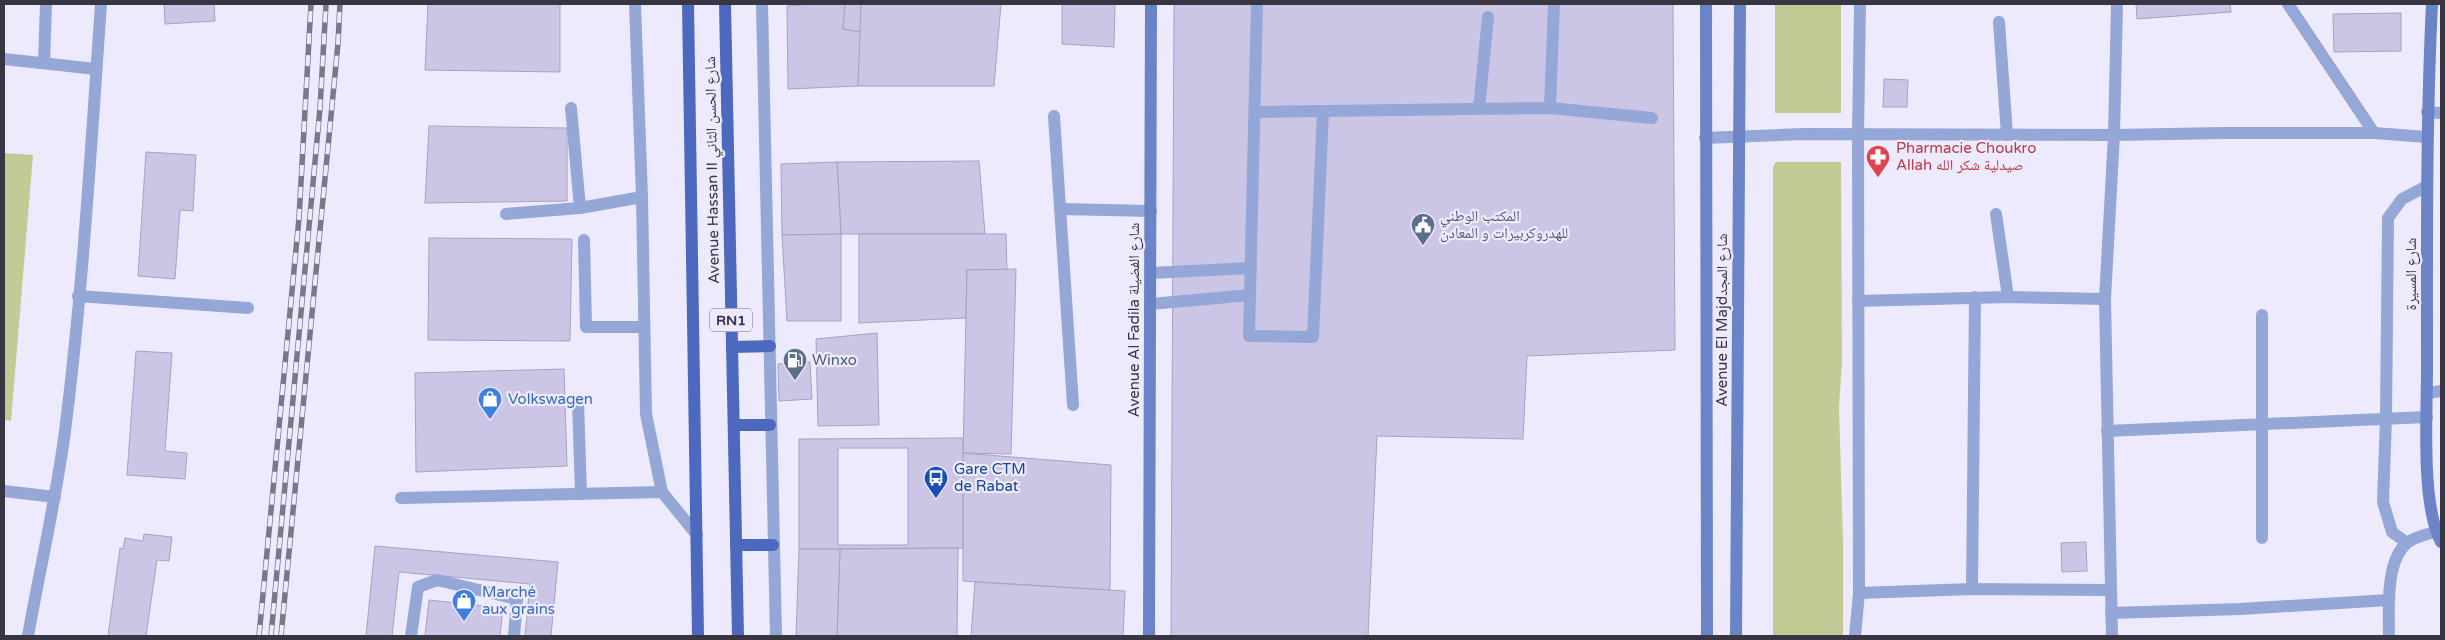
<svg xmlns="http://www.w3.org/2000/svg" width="2445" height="640" font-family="'Varela Round','Noto Naskh Arabic',sans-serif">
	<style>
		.green { fill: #c2ca95 }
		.building { fill: #cbc5e6; stroke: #a7a2c1; fill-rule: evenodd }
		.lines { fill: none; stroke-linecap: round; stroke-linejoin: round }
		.lane { stroke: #95a7d6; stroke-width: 12 }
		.street { stroke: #95a7d6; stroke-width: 12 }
		.secondary { stroke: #6b84c8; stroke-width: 12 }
		.primary { stroke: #4d69bd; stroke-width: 12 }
		.rail-casing { stroke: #7a7787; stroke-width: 5.5 }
		.rail { stroke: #edeafe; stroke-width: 4; stroke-dasharray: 11; stroke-linecap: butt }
		.labels { text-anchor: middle; stroke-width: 4.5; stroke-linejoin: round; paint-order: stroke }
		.shield { fill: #edeafe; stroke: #6e6c7b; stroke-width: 1 }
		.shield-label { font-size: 14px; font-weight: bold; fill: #383643 }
		.health-label { font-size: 15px; fill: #be3a42; stroke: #edeafe; text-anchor: start }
		.street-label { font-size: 15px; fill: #383643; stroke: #edeafe }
		.service-label { font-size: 15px; fill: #4e5e75; stroke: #edeafe; text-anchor: start }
		.shop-label { font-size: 15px; fill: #366cbe; stroke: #edeafe; text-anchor: start }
		.transit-label { font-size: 15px; fill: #164399; stroke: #edeafe; text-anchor: start }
	</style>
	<rect width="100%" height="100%" fill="#edeafe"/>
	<g class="green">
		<rect x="1775" y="4" width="66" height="109"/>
		<path d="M4,153l29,2 -22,266 -7,-1z"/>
		<path d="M1776,162h65l1,200 -3,45 4,134v95h-70v-469z"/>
	</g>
	<g class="building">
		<path d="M164,4h50l1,17 -50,3z"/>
		<path d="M428,4h132v68l-135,-2z"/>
		<path d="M812,4h33l-2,25 18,3 -3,54 -70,3 -1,-83z"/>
		<path d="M845,4h16v28l-18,-3z"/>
		<path d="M861,4h140l-7,82h-136z"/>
		<path d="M1062,4h53l-1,43 -52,-3z"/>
		<path d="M1174,4h499l2,346 -148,6 -4,83 -146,-3 -9,200h-197z"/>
		<path d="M2136,4h94l1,8 -94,7z"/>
		<path d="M2401,13v38l-67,1 -1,-38z"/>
		<path d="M1884,79l24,1 -1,27h-24z"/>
		<path d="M429,126l138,2v73l-142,2z"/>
		<path d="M146,152l50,3 -3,56 -13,-1 -5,69 -37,-3z"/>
		<path d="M979,161l6,73h-144l-4,-72z"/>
		<path d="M837,162l4,72 -59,1 -1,-71z"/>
		<path d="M841,234v87h-54l-5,-86z"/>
		<path d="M859,234h147l1,36h-40l-1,48 -107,5z"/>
		<path d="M429,238l143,1 -2,102 -142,-1z"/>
		<path d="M1016,269l-5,185 -48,-1 4,-183z"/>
		<path d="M877,333l2,92 -61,1 -2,-87z"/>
		<path d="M136,351l36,2 -7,98 22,2 -2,26 -58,-4z"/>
		<path d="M810,362l2,37 -33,2 -1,-37z"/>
		<path d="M564,369l3,97 -151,6 -1,-99z"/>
		<path d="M963,438v110l-164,1v-110zM838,448h70v97h-70z"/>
		<path d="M963,453l148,12 -1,125 -147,-9z"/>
		<path d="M144,534l28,3 -3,24 -12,-1 -11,76h-38l12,-88 3,1 2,-11 18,3z"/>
		<path d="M2086,542l1,29 -25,1 -1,-29z"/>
		<path d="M375,546l183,16 -7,74h-26l5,-52 -131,-12 -7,64h-26z"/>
		<path d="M958,548l-1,88h-120l3,-87z"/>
		<path d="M799,549h41l-3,87h-41z"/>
		<path d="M975,582l150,9 -2,45h-152z"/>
		<path d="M429,600l74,8 -3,28h-75z"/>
	</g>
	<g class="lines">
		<g class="lane">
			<path d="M1257,4l-8,332 64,1 10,-225"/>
			<path d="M4,59l92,10"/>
			<path d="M44,63l2,-59"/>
			<path d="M571,108l9,100"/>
			<path d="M1550,108l4,-104"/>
			<path d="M1479,109l9,-92"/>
			<path d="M1255,112l295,-4 102,10"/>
			<path d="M1054,116l19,289"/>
			<path d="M1060,209l91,2"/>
			<path d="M506,214l74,-6 62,-11"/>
			<path d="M584,240l2,87h58"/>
			<path d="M1151,273l100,-5"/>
			<path d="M78,296l170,12"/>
			<path d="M1151,304l99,-9"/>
			<path d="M2427,393l14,-2"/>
			<path d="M578,402l3,92"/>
			<path d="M4,491l51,6"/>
			<path d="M401,498l261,-6"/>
			<path d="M2407,543l-15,-11 -9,-30 3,-83 2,-201 14,-19 25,-13"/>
			<path d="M411,636l7,-49 19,-7 80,19 -3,37"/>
		</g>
		<g class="street">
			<path d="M635,4l7,193 4,217 16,78 35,43"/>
			<path d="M762,4l14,632"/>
			<path d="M2288,4l86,129"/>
			<path d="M1999,22l8,113"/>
			<path d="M2427,112l14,1"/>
			<path d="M1705,138l99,-4 310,1 109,-2h151l53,4"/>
			<path d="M1996,214l12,83"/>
			<path d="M1858,301l150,-4 97,2"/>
			<path d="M2107,431l320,-14"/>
			<path d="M2262,538v-223"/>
			<path d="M1972,589l3,-292"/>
			<path d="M1859,593l113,-4 138,1"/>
			<path d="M2111,613l129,-4 149,-9"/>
			<path d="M28,636c12,-68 28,-136 37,-205 18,-142 26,-285 36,-427"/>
			<path d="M1855,636l4,-43 -1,-457 2,-132"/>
			<path d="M2112,636l-7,-337 9,-164 3,-131"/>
			<path d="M2389,636c0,-25 -4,-75 18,-93 7,-6 20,-9 29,-11"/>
		</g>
		<g class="secondary">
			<path d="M1706,4l1,632"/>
			<path d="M2432,4c-6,122 -5,244 -5,366 0,45 -6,134 14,172"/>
			<path d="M1149,636l2,-632"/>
			<path d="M1736,636l4,-632"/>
		</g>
		<g class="primary">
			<path d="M688,4l10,632"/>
			<path d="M725,4l13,632"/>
			<path d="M732,347l38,-1"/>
			<path d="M735,425h35"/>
			<path d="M736,545h37"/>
		</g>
		<defs>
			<g id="rail">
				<path d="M259,636l40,-418 12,-214"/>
				<path d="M271,636l49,-528 6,-104"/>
				<path d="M281,636l57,-593 2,-39"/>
			</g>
		</defs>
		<use href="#rail" class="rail-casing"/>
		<use href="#rail" class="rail"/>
	</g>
	<defs>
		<symbol id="pharmacy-pin" viewBox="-11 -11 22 30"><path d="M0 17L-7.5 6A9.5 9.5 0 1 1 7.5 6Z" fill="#e0444e" stroke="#edeafe"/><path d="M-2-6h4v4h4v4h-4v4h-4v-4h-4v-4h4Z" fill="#fff"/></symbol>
		<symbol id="civic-pin" viewBox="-11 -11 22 30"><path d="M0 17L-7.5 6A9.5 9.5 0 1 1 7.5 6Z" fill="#5c6f8a" stroke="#edeafe"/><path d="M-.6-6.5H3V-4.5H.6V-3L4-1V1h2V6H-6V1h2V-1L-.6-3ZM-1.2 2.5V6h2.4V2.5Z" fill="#fff"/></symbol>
		<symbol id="fuel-pin" viewBox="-11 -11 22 30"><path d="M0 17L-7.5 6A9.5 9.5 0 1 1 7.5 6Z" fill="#5c6f8a" stroke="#edeafe"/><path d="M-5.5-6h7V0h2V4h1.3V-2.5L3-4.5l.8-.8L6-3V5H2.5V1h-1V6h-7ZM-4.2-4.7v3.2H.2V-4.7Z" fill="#fff"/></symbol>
		<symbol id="shop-pin" viewBox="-11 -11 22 30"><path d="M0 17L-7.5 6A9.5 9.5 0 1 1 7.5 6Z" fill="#3f7fe0" stroke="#edeafe"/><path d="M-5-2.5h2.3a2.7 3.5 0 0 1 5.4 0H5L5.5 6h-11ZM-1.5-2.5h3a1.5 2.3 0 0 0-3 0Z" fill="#fff"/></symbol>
		<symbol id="bus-pin" viewBox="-11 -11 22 30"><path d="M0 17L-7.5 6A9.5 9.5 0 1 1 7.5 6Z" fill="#1a4fb4" stroke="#edeafe"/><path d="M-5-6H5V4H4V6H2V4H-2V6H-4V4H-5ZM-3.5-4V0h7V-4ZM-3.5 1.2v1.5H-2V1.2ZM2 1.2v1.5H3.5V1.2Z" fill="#fff"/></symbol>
	</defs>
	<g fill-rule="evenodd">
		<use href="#pharmacy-pin" x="1864" y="143" width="28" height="38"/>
		<use href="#civic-pin" x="1409" y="211" width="28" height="38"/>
		<use href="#fuel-pin" x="781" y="346" width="28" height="38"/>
		<use href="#shop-pin" x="476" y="385" width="28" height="38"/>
		<use href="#bus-pin" x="922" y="464" width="28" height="38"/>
		<use href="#shop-pin" x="450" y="587" width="28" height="38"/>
	</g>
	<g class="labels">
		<rect class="shield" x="710" y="308.5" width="42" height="23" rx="4"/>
		<g class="shield-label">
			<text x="731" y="325">RN1</text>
		</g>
		<g class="health-label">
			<text x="1896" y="153">Pharmacie Choukro<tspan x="1896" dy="17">Allah صيدلية شكر الله</tspan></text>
		</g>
		<g class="street-label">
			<text transform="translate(712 170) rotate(-91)" y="5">Avenue Hassan II شارع الحسن الثاني</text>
			<text transform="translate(2411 274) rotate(-90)" y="5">شارع المسيرة</text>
			<text transform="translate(1134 320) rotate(-90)" y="5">Avenue Al Fadila شارع الفضيلة</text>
			<text transform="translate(1722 320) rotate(-90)" y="5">Avenue El Majdشارع المجد</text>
		</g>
		<g class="service-label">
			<text x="1440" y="221">المكتب الوطني<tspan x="1440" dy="17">للهدروكربيرات و المعادن</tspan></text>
			<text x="812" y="365">Winxo</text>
		</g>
		<g class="shop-label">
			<text x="508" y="404">Volkswagen</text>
			<text x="482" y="597">Marché<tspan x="482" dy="17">aux grains</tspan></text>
		</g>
		<g class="transit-label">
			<text x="954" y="474">Gare CTM<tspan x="954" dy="17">de Rabat</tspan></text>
		</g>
	</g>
	<rect width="2445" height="640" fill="none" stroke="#383643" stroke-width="10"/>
</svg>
